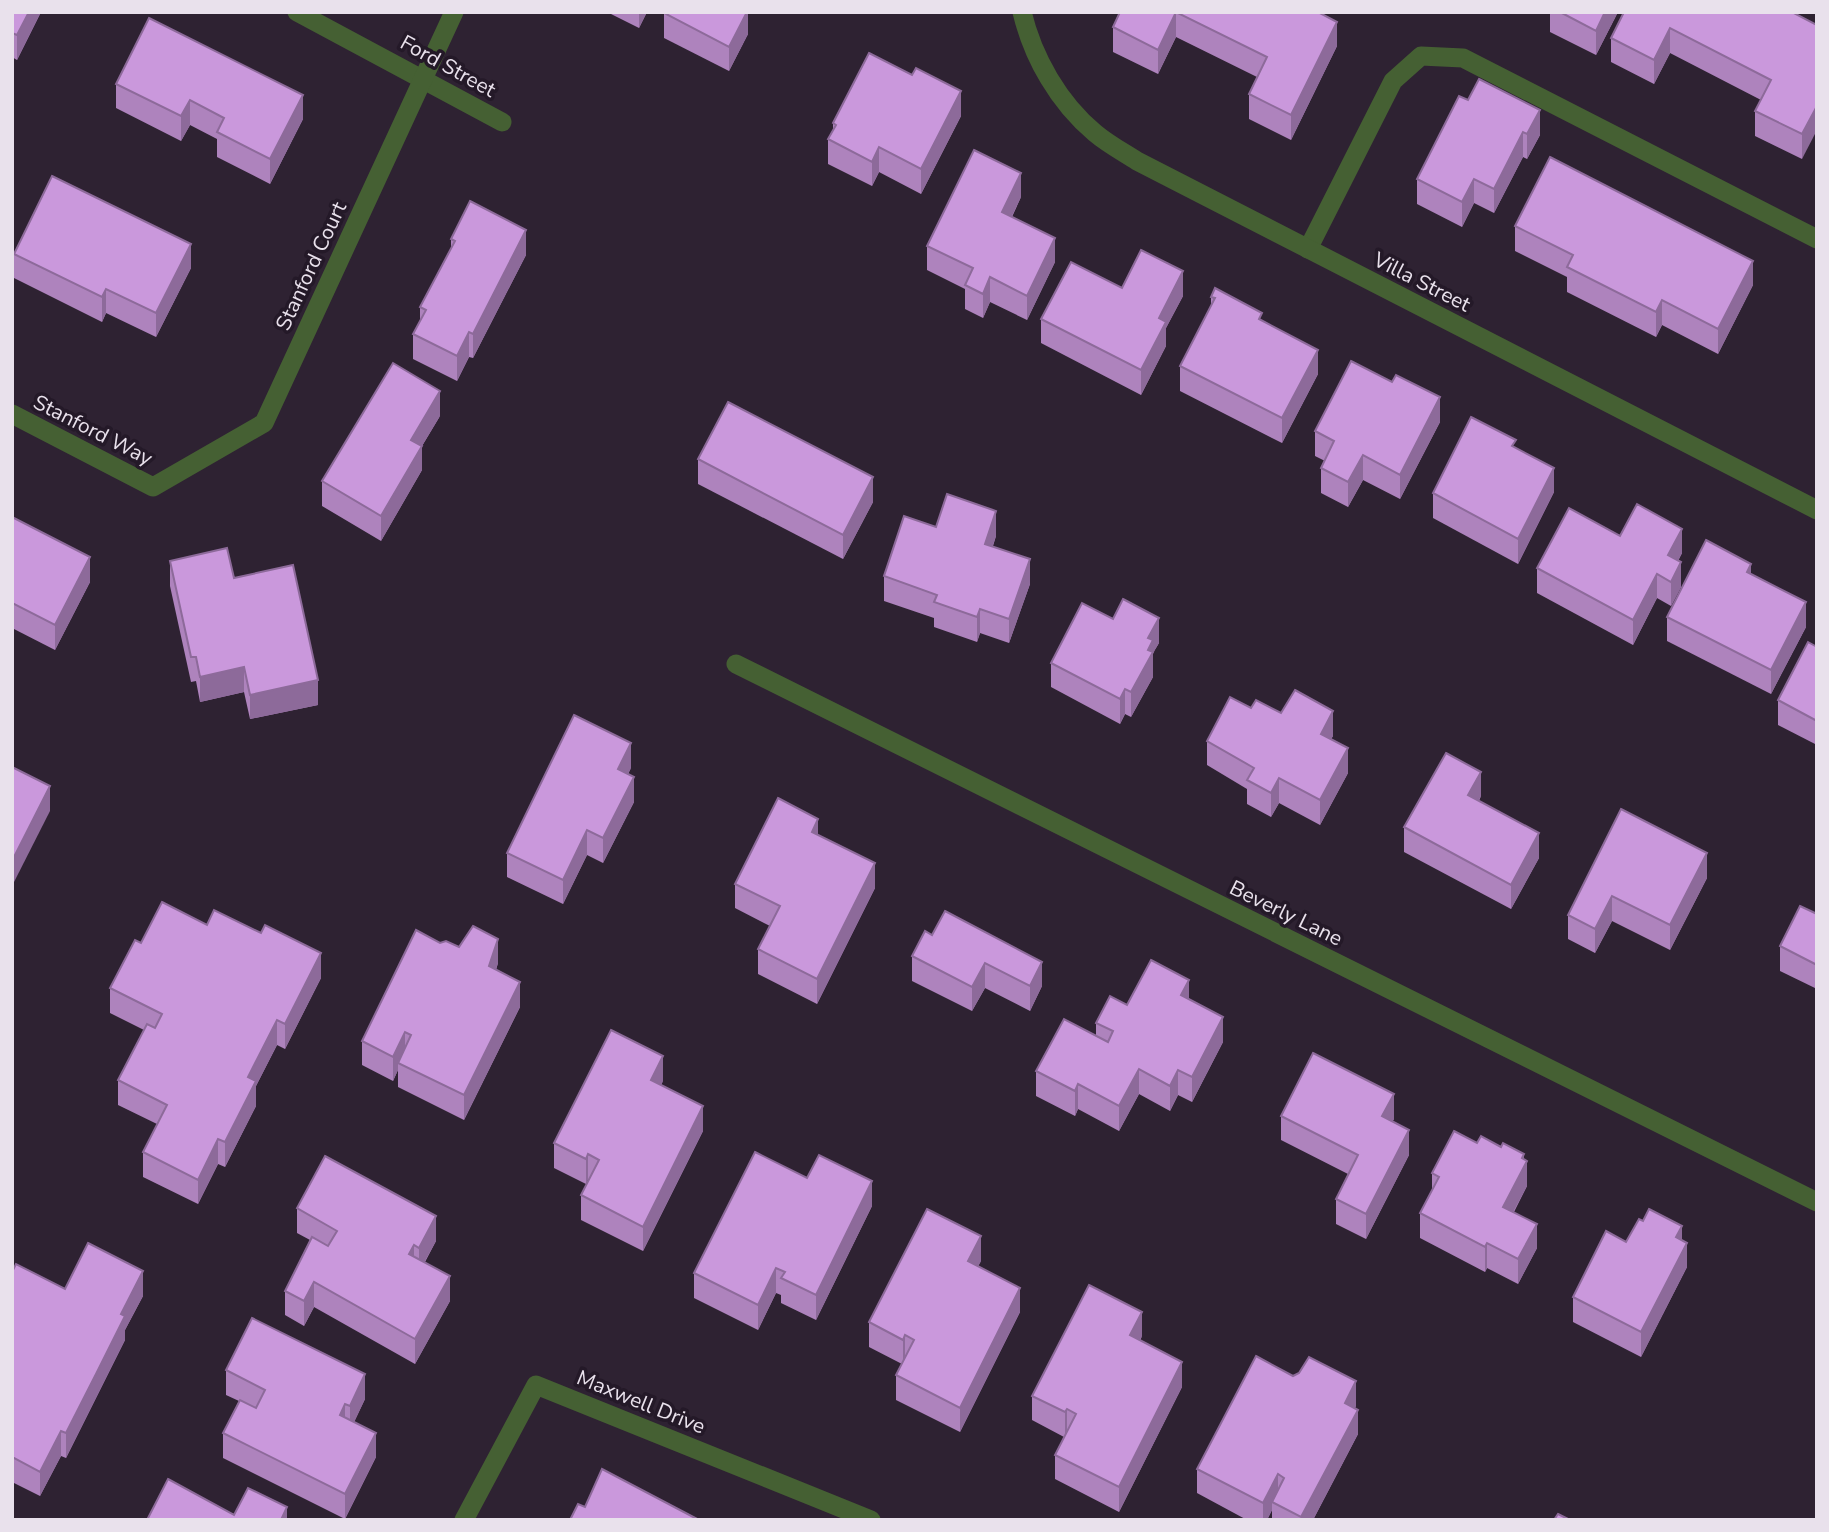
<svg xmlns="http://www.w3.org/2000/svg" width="1829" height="1532" font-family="'Nunito Sans',sans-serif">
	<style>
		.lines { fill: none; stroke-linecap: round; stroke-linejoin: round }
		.service { stroke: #456033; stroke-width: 19 }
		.minor { stroke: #456033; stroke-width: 19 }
		.wall { fill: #ae83bd }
		.shaded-wall { fill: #8d6a9a }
		.building { fill: #ca98dc; stroke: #8d6a9a; stroke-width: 2 }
		.labels { text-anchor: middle; stroke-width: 7; stroke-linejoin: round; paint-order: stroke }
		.street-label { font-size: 21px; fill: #e9e1ec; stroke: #241928 }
	</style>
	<rect width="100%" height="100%" fill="#2e2232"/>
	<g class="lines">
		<path class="service" d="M1308,249l85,-168 28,-25 42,2 354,181"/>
		<g class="minor">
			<path d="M297,12l205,110"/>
			<path d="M1022,12c11,46 37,91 73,121 13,11 28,19 42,28l680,349"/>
			<path d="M12,414l141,73 111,-64 190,-411"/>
			<path d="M736,664l1081,538"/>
			<path d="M464,1520l72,-135 335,135"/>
		</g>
	</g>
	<g class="wall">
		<path d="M12,12h29l-24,48 -5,-3z"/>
		<path d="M607,12h40l-8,16z"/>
		<path d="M748,12v22l-19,37 -65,-33v-25z"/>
		<path d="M1120,12h198l19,34 -46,94 -42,-21v-25l8,-17 -81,-40 -18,37 -45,-22v-25z"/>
		<path d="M1550,12h68l-22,43 -46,-23z"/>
		<path d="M1624,12l193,13 -15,134 -47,-23v-25l6,-11 -91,-47 -16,31 -43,-22v-24z"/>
		<path d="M116,84l187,35 -33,65 -53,-27v-18l-27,-14 -9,16 -65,-33z"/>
		<path d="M1459,96l81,39 -13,24 -4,-2 -29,56 -20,-10 -12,24 -45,-23v-25z"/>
		<path d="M961,116l-40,78 -42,-22 -7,14 -44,-22v-25l5,-9v-7z"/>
		<path d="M1021,197l-9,20 43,45 -28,58 -37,-18 -7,16 -18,-9v-20l-38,-19v-24z"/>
		<path d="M1515,226l238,59 -35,69 -56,-29 -6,12 -89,-45v-15l-52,-26z"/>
		<path d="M451,239l75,16 -53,103 -4,-1 -12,24 -44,-22v-25l7,-13v-14l31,-57z"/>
		<path d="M14,254l177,14 -35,69 -50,-24 -4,9 -88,-44z"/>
		<path d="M1122,288l61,8 -17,32v18l-25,49 -100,-52v-24z"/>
		<path d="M1211,297l51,24 56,53 -36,69 -102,-52v-25l31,-60z"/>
		<path d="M440,416l-18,30v24l-41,71 -59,-35v-25z"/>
		<path d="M1440,422l-40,77 -37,-19 -15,27 -27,-14v-25l4,-7 -10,-5v-25z"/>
		<path d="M1516,448l38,44 -36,72 -85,-46v-25z"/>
		<path d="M698,459l175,43 -30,57 -145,-75z"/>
		<path d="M12,517l78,65 -35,68 -43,-22z"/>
		<path d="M936,527l60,9 -3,10 37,38 -21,59 -29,-10 -3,9 -43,-15v-9l-50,-17v-25z"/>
		<path d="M1620,536l62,17 -4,8 3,26 -10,19 -14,-8 -24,47 -96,-52v-25z"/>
		<path d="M170,561l64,17 84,127 -68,14 -6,-27 -44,10 -4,-21 -5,1 -21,-96z"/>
		<path d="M1667,617l139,10 -35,67 -104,-53z"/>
		<path d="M1159,643l-6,10v24l-22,40 -6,-3 -5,10 -69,-37v-24z"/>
		<path d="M1817,647v98l-39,-20v-25z"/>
		<path d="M1251,708l30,5 52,23 -2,3 17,34 -28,52 -41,-22 -8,14 -24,-13v-15l-40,-24v-24z"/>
		<path d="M631,768l-3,6 6,28 -31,61 -16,-8 -24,49 -56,-27v-24z"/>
		<path d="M1481,796l-2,5 60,57 -28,51 -107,-57v-25z"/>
		<path d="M1621,809l86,69 -37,72 -58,-29 -17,32 -27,-14v-24z"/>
		<path d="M818,835l57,53 -58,116 -59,-30v-25l12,-23 -35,-18v-24z"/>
		<path d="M1817,914v75l-37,-18v-25z"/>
		<path d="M207,925l114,53 -36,71 -8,-4 -21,41v20l-31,61 -7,-3 -20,40 -55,-27v-25l14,-28 -39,-19v-25l26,-50 -34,-17v-25l31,-45z"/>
		<path d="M932,935l110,51 -12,25 -45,-23 -13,23 -60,-30v-25z"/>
		<path d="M440,943l19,4 39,16 -2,7 24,37 -56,113 -66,-33v-17l-5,11 -31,-16v-24z"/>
		<path d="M1189,999l34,43 -31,60 -14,-7 -8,16 -31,-17 -20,37 -41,-22 -3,7 -39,-20v-25l60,-35v-13l31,-18z"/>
		<path d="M663,1081l-2,4 42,46 -60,120 -62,-31v-25l8,-15 -1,-1 -2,5 -32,-16v-25z"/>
		<path d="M1281,1116l113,3 -2,3 17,33 -43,84 -30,-15v-25l12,-25 -67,-34z"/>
		<path d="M1477,1143l47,16 3,27 -13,26 23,36 -19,36 -31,-16 -2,4 -65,-34v-25l12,-22v-18z"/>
		<path d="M807,1178l65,28 -56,114 -35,-17v-8l-5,-2 -18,37 -64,-32v-25z"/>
		<path d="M297,1208l139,33 -11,21 25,39 -35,63 -101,-57 -10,19 -19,-11v-24l25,-51 -13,-7z"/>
		<path d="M1682,1240l5,27 -46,90 -68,-35v-25l53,-55z"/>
		<path d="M981,1261l-3,5 42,46 -60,120 -64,-32v-25l6,-11 -33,-17v-25z"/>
		<path d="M12,1272l53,17 78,7 -18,34v10l-59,118 -5,-2 -21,40 -28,-14z"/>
		<path d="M1142,1336l-2,5 42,46 -63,125 -64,-33v-24l9,-18 -32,-17v-24z"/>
		<path d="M226,1370l139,29 -11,23 22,35 -31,62 -122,-61v-25l16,-32 -13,-6z"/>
		<path d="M1356,1406l-1,2 3,26 -45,86h-41v-10l-5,10h-20l-50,-27v-24z"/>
	</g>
	<g class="shaded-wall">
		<path d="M29,12h12l-24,48v-25z"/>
		<path d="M639,12h8l-8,16z"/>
		<path d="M747,12h1v22l-19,37v-24z"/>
		<path d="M1176,12v25l-18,37v-24z"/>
		<path d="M1605,12h13l-22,43v-24z"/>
		<path d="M1337,22v24l-46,94v-25z"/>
		<path d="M1670,28v25l-16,31v-24z"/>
		<path d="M961,91v25l-40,78v-25z"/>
		<path d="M303,95v24l-33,65v-25z"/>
		<path d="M190,100v25l-9,16v-25z"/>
		<path d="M1817,106v24l-15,29v-25z"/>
		<path d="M1540,110v25l-13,24v-25z"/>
		<path d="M1523,132v25l-29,56v-24z"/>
		<path d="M879,147v25l-7,14v-24z"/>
		<path d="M1021,173v24l-19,40v-25z"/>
		<path d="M1474,179v24l-12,24v-25z"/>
		<path d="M526,230v25l-53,103v-24z"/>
		<path d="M1055,238v24l-28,58v-24z"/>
		<path d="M191,244v24l-35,69v-24z"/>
		<path d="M1753,261v24l-35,69v-25z"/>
		<path d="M1183,271v25l-17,32v18l-25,49v-25l18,-52z"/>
		<path d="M990,277v25l-7,16v-24z"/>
		<path d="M106,289v24l-4,9v-25z"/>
		<path d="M1662,300v25l-6,12v-25z"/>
		<path d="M469,332v25l-12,24v-25z"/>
		<path d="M1318,350v24l-36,69v-25z"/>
		<path d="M440,391v25l-18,30v24l-41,71v-25l30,-76z"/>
		<path d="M1440,397v25l-40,77v-24z"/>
		<path d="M1363,455v25l-15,27v-25z"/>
		<path d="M1554,468v24l-36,72v-25z"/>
		<path d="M873,477v25l-30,57v-24z"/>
		<path d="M996,511v25l-11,32v-24z"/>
		<path d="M1682,529v24l-14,27v-25z"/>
		<path d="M90,557v25l-35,68v-25z"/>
		<path d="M1030,559v25l-21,59v-24z"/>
		<path d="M1681,562v25l-10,19v-24z"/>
		<path d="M1751,564v24l-4,-16z"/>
		<path d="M1657,574v24l-24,47v-25z"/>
		<path d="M1806,602v25l-35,67v-24z"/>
		<path d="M980,609v24l-3,9v-25z"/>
		<path d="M1159,618v25l-6,10v24l-22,40v-25l17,-54z"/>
		<path d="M244,667v25l-44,10v-25z"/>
		<path d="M318,680v25l-68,14v-24z"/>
		<path d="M1125,689v25l-5,10v-25z"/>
		<path d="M1333,711v25l-12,22v-24z"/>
		<path d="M631,743v25l-13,26v-25z"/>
		<path d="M1348,748v25l-28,52v-25z"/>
		<path d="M1481,772v24l-13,24v-25z"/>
		<path d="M634,777v25l-31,61v-25z"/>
		<path d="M1279,778v25l-8,14v-24z"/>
		<path d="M50,786v25l-38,75v-25z"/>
		<path d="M818,819v25l-6,-12z"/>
		<path d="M587,830v25l-24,49v-24z"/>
		<path d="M1539,833v25l-28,51v-24z"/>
		<path d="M1707,853v25l-37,72v-25z"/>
		<path d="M875,863v25l-58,116v-25z"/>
		<path d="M1612,896v25l-17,32v-24z"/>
		<path d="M498,939v24l-9,28v-25z"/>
		<path d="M321,953v25l-36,71v-25z"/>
		<path d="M1042,962v24l-12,25v-25z"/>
		<path d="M985,963v25l-13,23v-24z"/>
		<path d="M1189,980v25l-8,-10z"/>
		<path d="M520,982v25l-56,113v-25z"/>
		<path d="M1223,1017v25l-31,60v-25z"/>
		<path d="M277,1020v25l-21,41v20l-31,61v-25l23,-65z"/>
		<path d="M405,1032v24l-7,7v7l-5,11v-24z"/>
		<path d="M663,1056v25l-12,24v-25z"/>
		<path d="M1139,1069v25l-20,37v-25z"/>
		<path d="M1178,1070v25l-8,16v-25z"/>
		<path d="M1078,1084v25l-3,7v-25z"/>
		<path d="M1394,1094v25l-12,22v-25z"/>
		<path d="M703,1106v25l-60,120v-24z"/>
		<path d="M1409,1130v25l-43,84v-25z"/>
		<path d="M218,1139v25l-20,40v-24z"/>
		<path d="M588,1154v25l-2,5v-25z"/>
		<path d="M1524,1154v14l3,-7v25l-24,45v-24z"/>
		<path d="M872,1181v25l-56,114v-25z"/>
		<path d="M436,1216v25l-17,31v-24z"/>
		<path d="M1537,1224v24l-19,36v-25z"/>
		<path d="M1682,1226v25l-6,-14z"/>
		<path d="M981,1236v25l-13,25v-25z"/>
		<path d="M1487,1243v25l-2,4v-25z"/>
		<path d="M1687,1243v24l-46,90v-25z"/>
		<path d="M414,1245v25l-5,-16z"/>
		<path d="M776,1268v25l-18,37v-25z"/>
		<path d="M143,1271v25l-18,34v10l-59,118v-25l55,-119z"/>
		<path d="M450,1276v25l-35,63v-25z"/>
		<path d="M314,1282v25l-10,19v-25z"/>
		<path d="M1020,1288v24l-60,120v-24z"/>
		<path d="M1142,1312v24l-12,24v-25z"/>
		<path d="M905,1335v25l-2,5v-25z"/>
		<path d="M1182,1362v25l-63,125v-25z"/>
		<path d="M365,1374v25l-15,32v-25z"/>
		<path d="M1356,1381v25l-11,22v-25z"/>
		<path d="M345,1404v25l-5,-14z"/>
		<path d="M1067,1409v25l-2,3v-25z"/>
		<path d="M1358,1410v24l-45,86h-12v-3z"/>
		<path d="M61,1431v25l-21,40v-24z"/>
		<path d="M376,1433v24l-31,62v-25z"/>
		<path d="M1278,1474v25l-6,3v8l-5,10h-4v-17z"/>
		<path d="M287,1507v13h-6z"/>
	</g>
	<g class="building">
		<path d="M12,12h17l-12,23 -5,-2z"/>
		<path d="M664,12h83l-18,35 -65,-34z"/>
		<path d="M1120,12h198l19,10 -46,93 -42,-21 18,-37 -91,-45 -18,38 -45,-23z"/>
		<path d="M1560,12h45l-9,19z"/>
		<path d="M1624,12h168l25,13v81l-15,28 -47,-23 16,-31 -101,-52 -16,32 -43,-22z"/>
		<path d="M149,18l154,77 -33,64 -53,-27 7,-14 -34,-18 -9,16 -65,-32z"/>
		<path d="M869,53l43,22 4,-7 45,23 -40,78 -42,-22 -7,15 -44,-23 8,-14 -3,-2z"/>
		<path d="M1479,79l61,31 -13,24 -4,-2 -29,57 -20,-10 -12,23 -45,-23 42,-83 9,4z"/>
		<path d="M974,150l47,23 -19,39 53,26 -28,58 -37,-19 -7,17 -18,-9 8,-17 -46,-22z"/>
		<path d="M1550,157l203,104 -35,68 -56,-29 -6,12 -89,-45 6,-12 -58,-29z"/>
		<path d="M52,176l139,68 -35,69 -50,-24 -4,8 -88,-43z"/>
		<path d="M470,201l56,29 -53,104 -4,-2 -12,24 -44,-22 13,-24 -6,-3 35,-66 -4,-2z"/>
		<path d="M1141,250l42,21 -24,47 7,4 -25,48 -100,-51 30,-57 51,26z"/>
		<path d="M1215,288l47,25 -3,6 59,31 -36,68 -102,-52 35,-68 -4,-1z"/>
		<path d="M1351,361l41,21 4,-7 44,22 -40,78 -37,-20 -15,27 -27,-14 13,-27 -19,-10z"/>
		<path d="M393,363l47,28 -29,49 11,6 -41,70 -59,-35z"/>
		<path d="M728,402l145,75 -30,58 -145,-76z"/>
		<path d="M1471,417l45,23 -4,6 42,22 -36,71 -85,-46z"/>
		<path d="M947,494l49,17 -11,33 45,15 -21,60 -29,-10 -3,8 -43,-15 3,-7 -53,-19 20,-60 32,11z"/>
		<path d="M1637,504l45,25 -14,26 13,7 -10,20 -14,-8 -24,46 -96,-52 32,-60 51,28z"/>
		<path d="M12,517l78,40 -35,68 -43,-22z"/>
		<path d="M1706,540l45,24 -4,8 59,30 -35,68 -104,-53z"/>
		<path d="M227,548l7,30 59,-13 25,115 -68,15 -6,-28 -44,10 -4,-20h-5l-21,-96z"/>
		<path d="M1123,599l36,19 -11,20 5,2 -5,10 5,2 -22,40 -6,-3 -5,10 -69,-36 31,-60 31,16z"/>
		<path d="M1808,642l9,5v74l-39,-21z"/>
		<path d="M1295,690l38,21 -12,23 27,14 -28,52 -41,-22 -8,15 -24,-13 7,-12 -47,-27 23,-44 21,11 5,-8 25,13z"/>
		<path d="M574,715l57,28 -13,26 16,8 -31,61 -16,-8 -24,50 -56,-27z"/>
		<path d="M1446,753l35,19 -13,23 71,38 -28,52 -107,-58z"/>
		<path d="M12,767l38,19 -38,75z"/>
		<path d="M778,798l40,21 -6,13 63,31 -58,116 -59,-30 22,-43 -45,-22z"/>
		<path d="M1621,809l86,44 -37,72 -58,-29 -17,33 -27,-14z"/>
		<path d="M162,902l45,23 7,-15 47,23 4,-8 56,28 -36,71 -8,-4 -29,57 8,4 -31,61 -7,-3 -20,41 -55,-28 24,-47 -49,-25 29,-56 8,4 7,-14 -52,-26 25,-48 6,3z"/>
		<path d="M1800,906l17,8v51l-37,-19z"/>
		<path d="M945,911l97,51 -12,24 -45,-23 -13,24 -60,-31 13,-25 7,4z"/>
		<path d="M473,926l25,13 -9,27 31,16 -56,113 -66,-32 13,-28 -6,-3 -12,25 -31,-16 54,-111 24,13 6,-2 13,6z"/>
		<path d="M1151,960l38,20 -8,15 42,22 -31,60 -14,-7 -8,16 -31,-17 -20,37 -41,-22 -3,7 -39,-20 28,-52 44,23 5,-11 -17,-8 14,-27 17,9z"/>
		<path d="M611,1030l52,26 -12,24 52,26 -60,121 -62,-32 18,-35 -11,-6 -2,5 -32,-16z"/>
		<path d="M1313,1053l81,41 -12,22 27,14 -43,84 -30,-15 22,-44 -77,-39z"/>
		<path d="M1454,1131l23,12 4,-7 20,11 2,-4 21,11 -2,4 5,3 -24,46 34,17 -19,35 -31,-16 -2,4 -65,-34 19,-36 -7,-4z"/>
		<path d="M755,1152l52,26 12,-23 53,26 -56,114 -35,-17 4,-6 -9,-4 -18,37 -64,-32z"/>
		<path d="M325,1156l111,60 -17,32 -5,-3 -5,9 41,22 -35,63 -101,-57 -10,19 -19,-10 27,-54 16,9 9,-15 -40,-23z"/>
		<path d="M927,1209l54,27 -13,25 52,27 -60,120 -64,-33 18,-35 -9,-5 -2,5 -34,-18z"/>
		<path d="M1649,1209l33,17 -6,11 11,6 -46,89 -68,-35 33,-66 20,11 13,-23 4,2z"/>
		<path d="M88,1243l55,28 -22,43 4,2 -29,58 -30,59 -5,-2 -21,41 -28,-15v-185l4,-8 49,25z"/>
		<path d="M1089,1285l53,27 -12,23 52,27 -63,125 -64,-32 21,-41 -9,-5 -2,3 -33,-16z"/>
		<path d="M252,1318l113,56 -15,32 -5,-2 -5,11 36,18 -31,61 -122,-61 17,-33 16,8 9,-18 -39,-20z"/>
		<path d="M1256,1356l37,20 6,-3 10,-16 47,24 -11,22 13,7 -57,107 -29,-15 12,-24 -6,-4 -15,29 -66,-34z"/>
		<path d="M602,1469l97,51h-129l8,-16 7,3z"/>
		<path d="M168,1479l66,36 14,-27 39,19 -6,13h-134z"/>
		<path d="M1558,1514l12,6h-16z"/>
	</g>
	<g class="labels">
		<g class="street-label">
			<text transform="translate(448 66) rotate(29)" y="7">Ford Street</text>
			<text transform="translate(311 266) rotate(-65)" y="7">Stanford Court</text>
			<text transform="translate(1422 282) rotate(27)" y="7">Villa Street</text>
			<text transform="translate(93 430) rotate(27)" y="7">Stanford Way</text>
			<text transform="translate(1286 913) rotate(26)" y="7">Beverly Lane</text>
			<text transform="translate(641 1402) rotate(22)" y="7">Maxwell Drive</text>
		</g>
	</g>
	<rect width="1829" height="1532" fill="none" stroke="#e9e1ec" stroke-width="28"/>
</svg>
